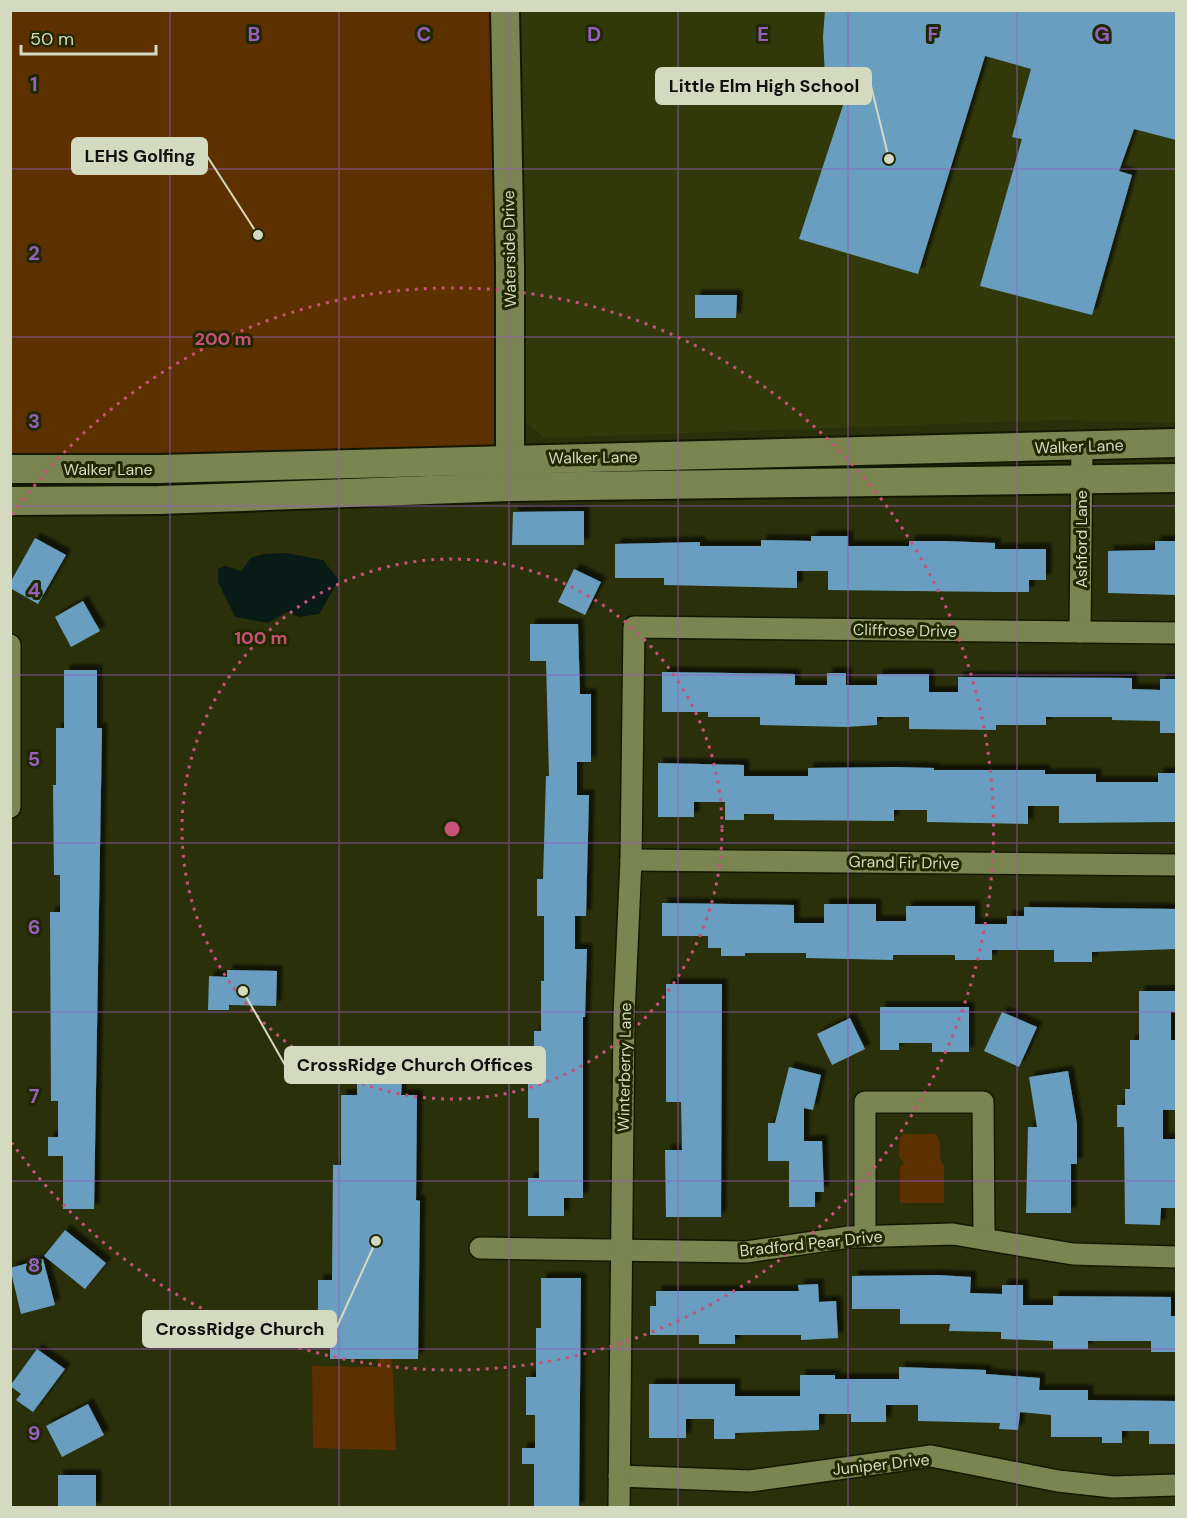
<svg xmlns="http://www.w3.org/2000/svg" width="1187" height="1518" font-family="'DM Sans',sans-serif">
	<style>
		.built { fill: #31390b }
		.green { fill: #5d3000 }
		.water { fill: #091b17 }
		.building { fill: #6b9ec0; filter: url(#shadow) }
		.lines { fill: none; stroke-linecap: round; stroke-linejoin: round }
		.street-casing { stroke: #131801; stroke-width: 24 }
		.secondary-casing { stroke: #131801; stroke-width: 32 }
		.street { stroke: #7a8552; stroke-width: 21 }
		.secondary { stroke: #7a8552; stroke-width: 28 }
		.grid { fill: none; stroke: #9560bf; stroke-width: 1.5; stroke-opacity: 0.55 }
		.ring { fill: none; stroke: #c75279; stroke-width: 3; stroke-dasharray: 3 6 }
		.labels { text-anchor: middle; stroke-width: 6; stroke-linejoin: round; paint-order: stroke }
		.street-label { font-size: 16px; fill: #d3dabf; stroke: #202701 }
		.grid-label { font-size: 20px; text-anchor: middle; font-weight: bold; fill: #9560bf; stroke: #202701; stroke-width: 6; stroke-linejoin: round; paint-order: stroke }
		.centre { fill: #c75279; stroke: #202701; stroke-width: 3 }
		.ring-label { font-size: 18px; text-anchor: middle; font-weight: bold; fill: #c75279; stroke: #202701; stroke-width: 6; stroke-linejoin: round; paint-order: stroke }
		.leader { fill: none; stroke: #d3dabf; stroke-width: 2 }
		.callout-dot { fill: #d3dabf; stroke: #202701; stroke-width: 2 }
		.callout { fill: #d3dabf; stroke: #d3dabf; stroke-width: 2 }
		.callout-label { font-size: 18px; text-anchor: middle; font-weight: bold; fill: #111 }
	</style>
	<defs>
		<filter id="shadow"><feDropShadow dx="5.5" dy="-5.5" stdDeviation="1.5" flood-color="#0009"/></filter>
	</defs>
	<rect width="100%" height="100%" fill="#2a310a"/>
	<path class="built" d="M518,11h658v412l-116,-3 -516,18 -20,-18z"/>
	<g class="green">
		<path d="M10,11h491l10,448 -500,9z"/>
		<path d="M905,1134h31c8,10 0,23 8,32v37h-44v-36l4,-4 -5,-7 1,-19z"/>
		<path d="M378,1359h14l4,91 -83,-2 -1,-82 66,1z"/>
	</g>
	<path class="water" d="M286,553l37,7 16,20 -20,34 -19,3 -13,-5 -19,11 -33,-6 -17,-35v-13l7,-3 16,5 10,-13 13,-4z"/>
	<g class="building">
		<path d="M825,10h351v130l-42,-11 -15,42 13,4 -40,140 -112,-29 42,-147 -10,-2 19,-68 -46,-13 -67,218 -119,-35 51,-155 -25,-7 -2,-40z"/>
		<path d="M695,295h42l-1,23h-41z"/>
		<path d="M584,511v34h-72l1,-33z"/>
		<path d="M811,536h37v10h61v-5h36l50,2v6h51v31h-17v12h-34l-167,-2v-19h-31v17l-133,-3v-7h-49v-34l85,-2v4h61v-6l50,1z"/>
		<path d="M35,538l31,17 -28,49 -28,-16v-5z"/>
		<path d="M1155,541h21v54l-68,-2v-42l47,-1z"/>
		<path d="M574,569l27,13 -16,33 -27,-13z"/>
		<path d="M83,601l17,30 -29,16 -16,-30z"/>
		<path d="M530,624h48l2,70h11v68h-14v33h12l-3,121h-11v33h12l-2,68h-2v181h-19v18h-36v-38h11v-60h-11v-36h6v-51h7v-50h3v-65h-7v-37h6l3,-103h3l-3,-115h-16z"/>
		<path d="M64,670h33v58h5l-8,481h-31v-53h-15v-19h10v-36h-7l-1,-189h10v-37h-6l-1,-90h3v-57h8z"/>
		<path d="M662,672l133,2v11h32v-12h19v12h31v-11h52v18h29v-15l174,1v11l28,1v-11h16v54h-16v-12l-48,-1v-3h-66v8h-50v5l-87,-1v-12h-32v8l-31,2 -86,-2v-8h-52v-5h-46z"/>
		<path d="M658,763l86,2v11h64v-8l86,-1 40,1v2h111v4h51v8h62v-9h18v49l-117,1v-17h-31v18l-101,-2v-12h-33v11l-120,-1v-6h-30v6h-19v-18h-31v15h-36z"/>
		<path d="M662,903l132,2v18h30v-19h52v17h30v-15h69v18h32v-8h17v-9l152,2v40l-84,3v10h-38v-12h-62v10h-37v-5h-62v5l-87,-2v-5h-61v3h-24v-8h-13v-12h-46z"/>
		<path d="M227,970l50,1 -1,35 -47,-1v5h-21l1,-34 18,1z"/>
		<path d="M666,984h56l-1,233h-55l-1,-67h17l-1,-48h-15z"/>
		<path d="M1139,991h37v21h-5v28h5v70h-13v29h13v69h-15l-1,17 -35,-1 -1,-97h-7v-22h8v-16h5v-49h9z"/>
		<path d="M880,1007h89v45h-37v-9h-33v7h-19z"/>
		<path d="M1002,1012l35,15 -18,40 -35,-16z"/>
		<path d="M850,1018l15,31 -33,16 -15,-31z"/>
		<path d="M789,1067l32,8 -8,35 -9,-2v33h18l2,51h-9v15h-26v-46h-21v-38h7z"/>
		<path d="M1068,1071l9,53v40h-6v49h-45l2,-86h9l-8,-50z"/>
		<path d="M357,1082h45l-1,13h16l-1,105 4,1 -2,158h-88v-36l-12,-1v-42h14l1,-115h8v-70h16z"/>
		<path d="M65,1230l41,33 -21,26 -41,-33z"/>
		<path d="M43,1259l12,46 -34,9 -11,-46z"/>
		<path d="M938,1275l33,2 -1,16 32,1v-9h21v20h30v-9l118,1v19h5v36h-25v-11h-63v8h-35v-8l-52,-2v-7l-52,-1 1,-7h-50v-15h-48v-33z"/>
		<path d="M541,1278h40l-2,230h-45v-44h-12v-16h13v-33h-9v-38h10v-49h5z"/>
		<path d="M818,1284l1,18 17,-1 2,37 -37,2v-5h-66v9h-36v-9h-49v-29h6v-15h143l-1,-6z"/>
		<path d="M37,1349l28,20 -32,43 -17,-12 5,-6 -11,-8z"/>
		<path d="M899,1367l87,3v4l54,4 -1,12h49v10l88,1v43h-27v-13h-27v12h-20v-6h-51v-22l-31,-3 -2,18 -19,-1 1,-6 -82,-2v-16h-32v17h-35v-8h-32v16l-84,3v6h-21v-20h-28v19h-37v-54h86v12h65v-21h35v4h64z"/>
		<path d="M88,1404l16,31 -42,22 -16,-31z"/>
		<rect x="58" y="1475" width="38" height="33"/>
	</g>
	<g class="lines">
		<defs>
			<g id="street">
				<path d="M1080,632l2,-186"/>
				<path d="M10,645v162"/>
				<path d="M631,860l545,5"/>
				<path d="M865,1236v-134h118l1,137"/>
				<path d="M480,1248l266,4 103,-15 104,-3 120,20 103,3"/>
				<path d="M619,1476l131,5 181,-25 127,25 55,6 63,-2"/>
				<path d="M619,1508l5,-493 7,-155 3,-233 542,6"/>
			</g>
			<g id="secondary">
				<path d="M505,10l5,256v210"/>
				<path d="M10,469h149l1017,-26"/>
				<path d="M10,501l149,-1 351,-13 666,-9"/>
			</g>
		</defs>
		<use href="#street" class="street-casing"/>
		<use href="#secondary" class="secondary-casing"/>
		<use href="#street" class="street"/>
		<use href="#secondary" class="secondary"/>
	</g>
	<path class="grid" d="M170,10v1498M339,10v1498M509,10v1498M678,10v1498M848,10v1498M1017,10v1498M10,169h1166M10,337h1166M10,506h1166M10,675h1166M10,843h1166M10,1012h1166M10,1181h1166M10,1349h1166"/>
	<g class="ring">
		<circle cx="452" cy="829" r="270"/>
		<path d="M12 515A541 541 0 1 1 12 1143"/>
	</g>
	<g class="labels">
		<g class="street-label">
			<text transform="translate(509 249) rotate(-91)" y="6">Waterside Drive</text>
			<text transform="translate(1079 446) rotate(-2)" y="6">Walker Lane</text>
			<text transform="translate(593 457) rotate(-1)" y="6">Walker Lane</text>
			<text x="108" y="475">Walker Lane</text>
			<text transform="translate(1081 539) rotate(-90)" y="6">Ashford Lane</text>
			<text transform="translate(905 630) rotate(1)" y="6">Cliffrose Drive</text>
			<text transform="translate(904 862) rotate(1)" y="6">Grand Fir Drive</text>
			<text transform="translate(624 1067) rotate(-89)" y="6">Winterberry Lane</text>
			<text transform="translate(811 1243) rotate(-6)" y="6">Bradford Pear Drive</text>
			<text transform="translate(881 1464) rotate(-6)" y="6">Juniper Drive</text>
		</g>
	</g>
	<g class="grid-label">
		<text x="254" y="41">B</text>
		<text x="424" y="41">C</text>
		<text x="594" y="41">D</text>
		<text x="763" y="41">E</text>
		<text x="933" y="41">F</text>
		<text x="1102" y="41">G</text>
		<text x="34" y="91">1</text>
		<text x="34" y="260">2</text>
		<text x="34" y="428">3</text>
		<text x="34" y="597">4</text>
		<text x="34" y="766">5</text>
		<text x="34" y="934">6</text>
		<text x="34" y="1103">7</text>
		<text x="34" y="1272">8</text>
		<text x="34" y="1440">9</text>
	</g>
	<circle cx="452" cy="829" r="9" class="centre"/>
	<g class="ring-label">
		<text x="223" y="345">200 m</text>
		<text x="261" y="644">100 m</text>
	</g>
	<path class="leader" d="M889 159L871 86M258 235L207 156M243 991L285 1065M376 1241L336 1329"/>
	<g class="callout-dot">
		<circle cx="889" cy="159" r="6"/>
		<circle cx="258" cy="235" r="6"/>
		<circle cx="243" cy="991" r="6"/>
		<circle cx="376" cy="1241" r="6"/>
	</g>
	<g class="callout">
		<rect x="656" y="68" width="215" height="36" rx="6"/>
		<rect x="72" y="138" width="135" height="36" rx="6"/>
		<rect x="285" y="1047" width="260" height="36" rx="6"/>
		<rect x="143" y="1311" width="193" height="36" rx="6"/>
	</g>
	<g class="callout-label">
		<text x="764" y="92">Little Elm High School</text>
		<text x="140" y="162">LEHS Golfing</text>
		<text x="415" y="1071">CrossRidge Church Offices</text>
		<text x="240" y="1335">CrossRidge Church</text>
	</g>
	<rect width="1187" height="1518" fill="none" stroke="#d3dabf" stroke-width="24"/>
	<path d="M21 45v9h135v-9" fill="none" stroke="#d3dabf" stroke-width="3"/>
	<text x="30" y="45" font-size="18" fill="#d3dabf" stroke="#202701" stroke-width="4.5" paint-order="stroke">50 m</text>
</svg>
